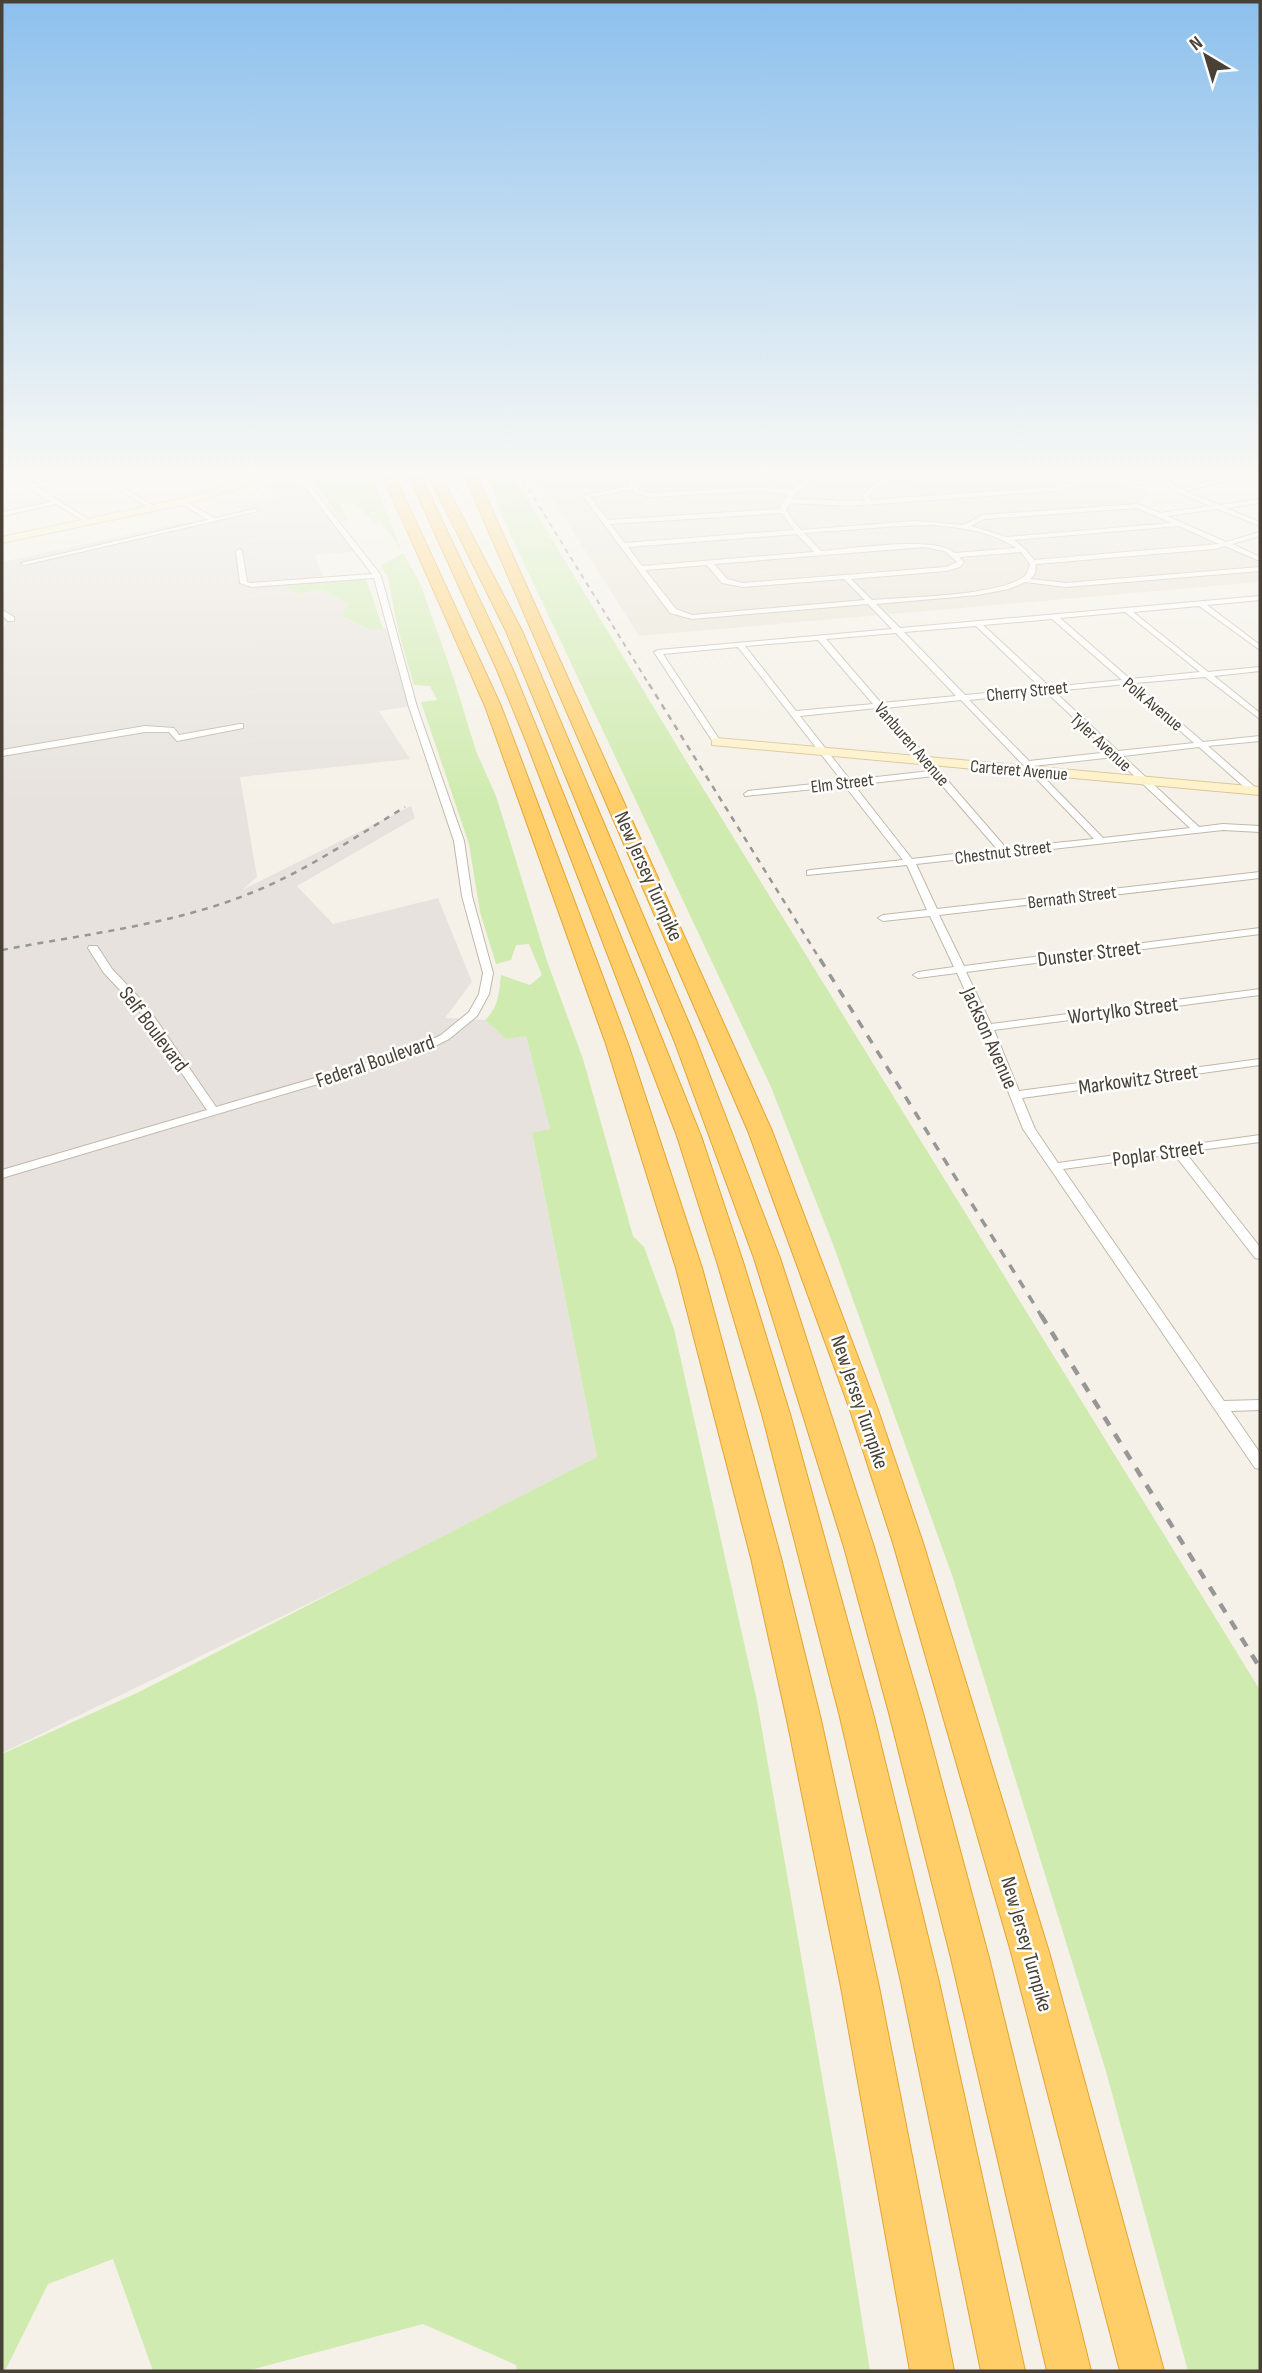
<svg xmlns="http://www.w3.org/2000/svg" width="1262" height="2373" font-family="'Sofia Sans Condensed',sans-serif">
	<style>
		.residential { fill: #e9e3d6 }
		.commercial { fill: #f7e8d2 }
		.industrial { fill: #e7e2dd }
		.green { fill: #cfebaf }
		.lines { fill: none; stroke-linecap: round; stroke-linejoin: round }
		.street-casing { stroke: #c1b9aa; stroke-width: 2 }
		.secondary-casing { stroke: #d7c596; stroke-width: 2 }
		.highway-casing { stroke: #e5a432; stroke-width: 2 }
		.street { fill: #fff; fill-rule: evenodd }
		.secondary { fill: #fff2c8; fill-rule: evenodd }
		.highway { fill: #ffce69; fill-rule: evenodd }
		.rail-far3 { stroke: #979797; stroke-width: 2; stroke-dasharray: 5 5; stroke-linecap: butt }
		.rail-far2 { stroke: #979797; stroke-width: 2.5; stroke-dasharray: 6 6; stroke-linecap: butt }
		.rail-far1 { stroke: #979797; stroke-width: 3.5; stroke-dasharray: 9 9; stroke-linecap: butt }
		.rail { stroke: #979797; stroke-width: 4.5; stroke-dasharray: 10 10; stroke-linecap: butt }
		.labels { text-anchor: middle; stroke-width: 5; stroke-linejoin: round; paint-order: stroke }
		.far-street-label { font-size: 18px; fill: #494136; stroke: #fff }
		.street-label { font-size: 21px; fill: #494136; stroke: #fff }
	</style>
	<rect width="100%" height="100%" fill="#f5f1e8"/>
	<path class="residential" d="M590,472h508l50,21 -8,12 120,52v25l-621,54 -92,-146 51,-3z"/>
	<path class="commercial" d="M1098,472h157l-76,19 -11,-7 -36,2z"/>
	<g class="industrial">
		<path d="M528,472h62l9,15 -59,4z"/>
		<path d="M298,473l60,78 -44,4 11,26 -26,13 20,-5 30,14 -7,13 28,14 22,-2 25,77 -38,6 31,48 -170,18 17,100 -15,13 169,-84 4,12 -118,68 36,38 105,-26 34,84 -27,36 40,2 21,19 20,-3 24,93 -18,5 65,323 -216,111 -379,185v-1127l5,-2 -5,-4v-58l209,-45 6,3 33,-4 -14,-10 35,-4 7,-8 -20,-9z"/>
	</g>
	<g class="green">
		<path d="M313,472h57l32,79 -21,-28 -6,1 -22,-22 -15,1 10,15 -6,4 -32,-46z"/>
		<path d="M486,472h25l182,300 567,918v681h-72l-83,-303 -152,-490 -119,-331 -63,-160 -267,-566z"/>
		<path d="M403,553l17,30 34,96 22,72 20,45 51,165 36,98 50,177 11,11 30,82 83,372 84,486 29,184h-353l-1,-6 -93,-41 -177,47h-93l-40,-112 -65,25 -43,87h-3v-617l137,-62 458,-235 -65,-324 18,-4 -24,-93 -20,3 -21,-19c14,-13 14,-27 16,-45l29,10 12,-10 -13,-31 -13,1 -5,15 -15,4 -16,-52 -11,-68 -48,-142 16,-2 -7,-14 -16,-1 -16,-55 -10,-52 -8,-12z"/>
		<path d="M366,579l17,50 -13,1 -28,-14 6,-13 -29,-14 -20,5 -12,-6 1,-5z"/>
	</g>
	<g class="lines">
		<defs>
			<g id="street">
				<path d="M5,472h8l19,12 64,-12 61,36 -5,1 -59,-33 -56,11 54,34v2h-4l-31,-19 -54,12v-4l49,-10z"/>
				<path d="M151,472h14l-19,5 -3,-2z"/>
				<path d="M289,472h7l8,6 73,92 4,6 36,131 47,134 8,55 21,77 -4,21 -12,22 -28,23 -30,15 -417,124v-8l205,-60 -69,-101 -34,-36 -16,-25 1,-2h8l15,23 34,36 70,102 195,-57 30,-15 28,-23 10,-18 4,-21 -21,-77 -8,-55 -45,-134 -35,-129 -123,9 -11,-4 -4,-32 3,-2 3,2 5,31 4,1 121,-9 -72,-94z"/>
				<path d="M621,472l8,2 60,-2 -58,6 9,13 10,2 108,-6 34,3 23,-18h7l-27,21 -3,6 73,2 -2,-6c5,-5 11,-11 18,-14 20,-10 78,-9 102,-9l-91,9 -10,3 -14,12 3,4 184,-13 17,-4 -1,-3 -13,-8h8l10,6 2,6 -23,7 -206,15 -59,-3 -4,6 7,12 8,9 115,-9 47,4 20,-10 155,-11 22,9 50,-7 -33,-14 -13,-10v-2h4l12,9 67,-17h11l-73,19 34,14 41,-6v4l-34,5 34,14v4l-43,-17 -50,7 59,26 34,-10v4l-28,8 28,13v4l-35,-15 -11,3 -178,15 -1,10 -5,5 36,4 194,-16v4l-194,16 -41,-5 -16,7 -31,6 -102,9 24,24 360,-32v4l-53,5 53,40v5l-61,-44 -66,6 75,60 52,-5v4l-46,5 46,37v6l-55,-42 -70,6 68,59 57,-6v5l-52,5 49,43v4h-6l-52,-46 -76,9 76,71 24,-3 37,2v6l-37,-2 -307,34 21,45 323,-37v6l-321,37 25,51 296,-38v6l-294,38 25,52 269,-35v6l-266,35 25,61 241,-32v6l-238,33 13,31 23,34 202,-28v7l-75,10 75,95v12l-5,-1 -81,-104 -111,15 161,232 36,-1v10l-29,1 29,42v16l-5,-1 -232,-339 -36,-91 -30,-65 -39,5 -5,-3 5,-3 36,-5 -24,-51 -47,5 -5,-3 5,-3 44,-5 -20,-45 -100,10v-4l3,-1 93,-10 -58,-74 -100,10 -1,-2 4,-3 94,-10 -104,-134 -75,7 58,88 -4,3 -4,-3 -59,-90 4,-2 234,-21 -24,-25 -176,15 -22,-6 -87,-117 47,-10zM633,489l3,4 14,4 108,-6 31,3 -6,7 -3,8 -172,11 -18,-23zM1137,508l35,15 -166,14 -35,-11 13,-7zM782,513l12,17 -169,13 -15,-19zM934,525c28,3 58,6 82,23l-61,5c-19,-18 -105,-4 -134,-2l-17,-18 96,-7zM1179,526l40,18 -185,16 -8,-10 -12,-10zM797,534l17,18 -172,14 -14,-19zM924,547l21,4 12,11 -11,5 -203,16 -16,-4 -13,-15zM1021,552l9,12c-2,6 -2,10 -8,14 -28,18 -114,19 -150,22l-21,-21 95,-8 14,-4 4,-5 -5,-5zM707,565l15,18 21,4 101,-8 21,21 -173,15 -16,-6 -31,-39zM1125,612l75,60 -70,7 -70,-61zM1052,619l70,61 -72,7 -67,-62zM976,626l65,62 -76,7 -61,-63zM896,633l60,63 -75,7 -55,-64zM818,640l55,64 -77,7 -51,-65zM1127,684l67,59 -76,8 -64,-60zM1046,692l64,60 -81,9 -60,-61zM961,700l133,139 -88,9 -121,-140zM877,708l53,63 -80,9 -50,-64zM1114,757l76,71 -87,10 -70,-72zM934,776l63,73 -85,10 -58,-74z"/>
				<path d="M182,500l33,18 40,-9 3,2 -234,54 -3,-2 187,-43 -28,-17v-2z"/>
				<path d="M2,610l12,7v4h-6l-6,-6z"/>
				<path d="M240,724h3v4l-66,13 -8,-9h-24l-143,24v-6l143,-24 29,2 5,7z"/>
			</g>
			<g id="secondary">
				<path d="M276,472h16l-105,32 -185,39v-6l183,-39z"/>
				<path d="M717,738l543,49v8l-548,-50v-6z"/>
			</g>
			<g id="highway">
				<path d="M381,472h12l108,234 127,338 74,224 79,290 40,162 58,267 75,384h-44l-69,-384 -54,-267 -36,-162 -75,-290 -70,-224 -121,-338z"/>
				<path d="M407,472h12l94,198 29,71 159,395 42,126 47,152 84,303 65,265 86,389h-44l-80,-389 -61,-265 -78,-303 -45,-152 -40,-126 -151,-395 -29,-71z"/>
				<path d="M427,472h12l83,159 174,409 84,218 94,289 49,166 66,245 102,413h-44l-96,-413 -62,-245 -45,-166 -90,-289 -80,-218 -168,-409z"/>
				<path d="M463,472h12l297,659 106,279 45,133 126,409 115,419h-44l-109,-419 -118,-409 -43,-133 -102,-279z"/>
			</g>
		</defs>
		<use href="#street" class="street-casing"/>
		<use href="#secondary" class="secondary-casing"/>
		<use href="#highway" class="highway-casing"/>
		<use href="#street" class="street"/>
		<use href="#secondary" class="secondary"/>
		<use href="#highway" class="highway"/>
		<path class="rail-far3" d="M518,472l132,214"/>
		<g class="rail-far2">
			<path d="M649,684l172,277"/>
			<path d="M2,950c83,-16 170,-25 249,-57 55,-22 104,-56 154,-86"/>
		</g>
		<path class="rail-far1" d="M820,959l222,358"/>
		<path class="rail" d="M1041,1315l219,353"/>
	</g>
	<linearGradient id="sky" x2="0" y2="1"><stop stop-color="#8cc0ed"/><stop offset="0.59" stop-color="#faf9f5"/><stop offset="1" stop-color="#faf9f5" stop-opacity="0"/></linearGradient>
	<rect width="1262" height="804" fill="url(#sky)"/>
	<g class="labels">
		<g class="far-street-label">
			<text transform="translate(1027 691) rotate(-6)" y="6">Cherry Street</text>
			<text transform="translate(1153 704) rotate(40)" y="6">Polk Avenue</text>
			<text transform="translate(1101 742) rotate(43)" y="6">Tyler Avenue</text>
			<text transform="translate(912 744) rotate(49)" y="6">Vanburen Avenue</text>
			<text transform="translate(1019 770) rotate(5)" y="6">Carteret Avenue</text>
			<text transform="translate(842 783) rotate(-7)" y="6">Elm Street</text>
			<text transform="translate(1003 852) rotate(-7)" y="6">Chestnut Street</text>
			<text transform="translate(1072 897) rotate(-7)" y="6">Bernath Street</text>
		</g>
		<g class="street-label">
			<text transform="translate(649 876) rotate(66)" y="7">New Jersey Turnpike</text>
			<text transform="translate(1089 953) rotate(-7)" y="7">Dunster Street</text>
			<text transform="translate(1123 1010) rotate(-7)" y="7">Wortylko Street</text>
			<text transform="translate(154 1029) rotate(53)" y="7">Self Boulevard</text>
			<text transform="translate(990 1038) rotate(66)" y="7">Jackson Avenue</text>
			<text transform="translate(375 1061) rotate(-19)" y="7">Federal Boulevard</text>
			<text transform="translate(1138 1079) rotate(-8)" y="7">Markowitz Street</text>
			<text transform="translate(1158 1153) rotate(-8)" y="7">Poplar Street</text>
			<text transform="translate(860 1402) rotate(71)" y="7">New Jersey Turnpike</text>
			<text transform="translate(1027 1944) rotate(74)" y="7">New Jersey Turnpike</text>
		</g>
	</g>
	<rect width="1262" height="2373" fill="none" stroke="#494136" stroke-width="7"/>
	<g transform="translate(1206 56) rotate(322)" stroke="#ffffff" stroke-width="5" paint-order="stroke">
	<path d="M0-5L12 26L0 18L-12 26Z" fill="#494136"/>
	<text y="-10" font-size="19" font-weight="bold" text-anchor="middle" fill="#494136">N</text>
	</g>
</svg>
